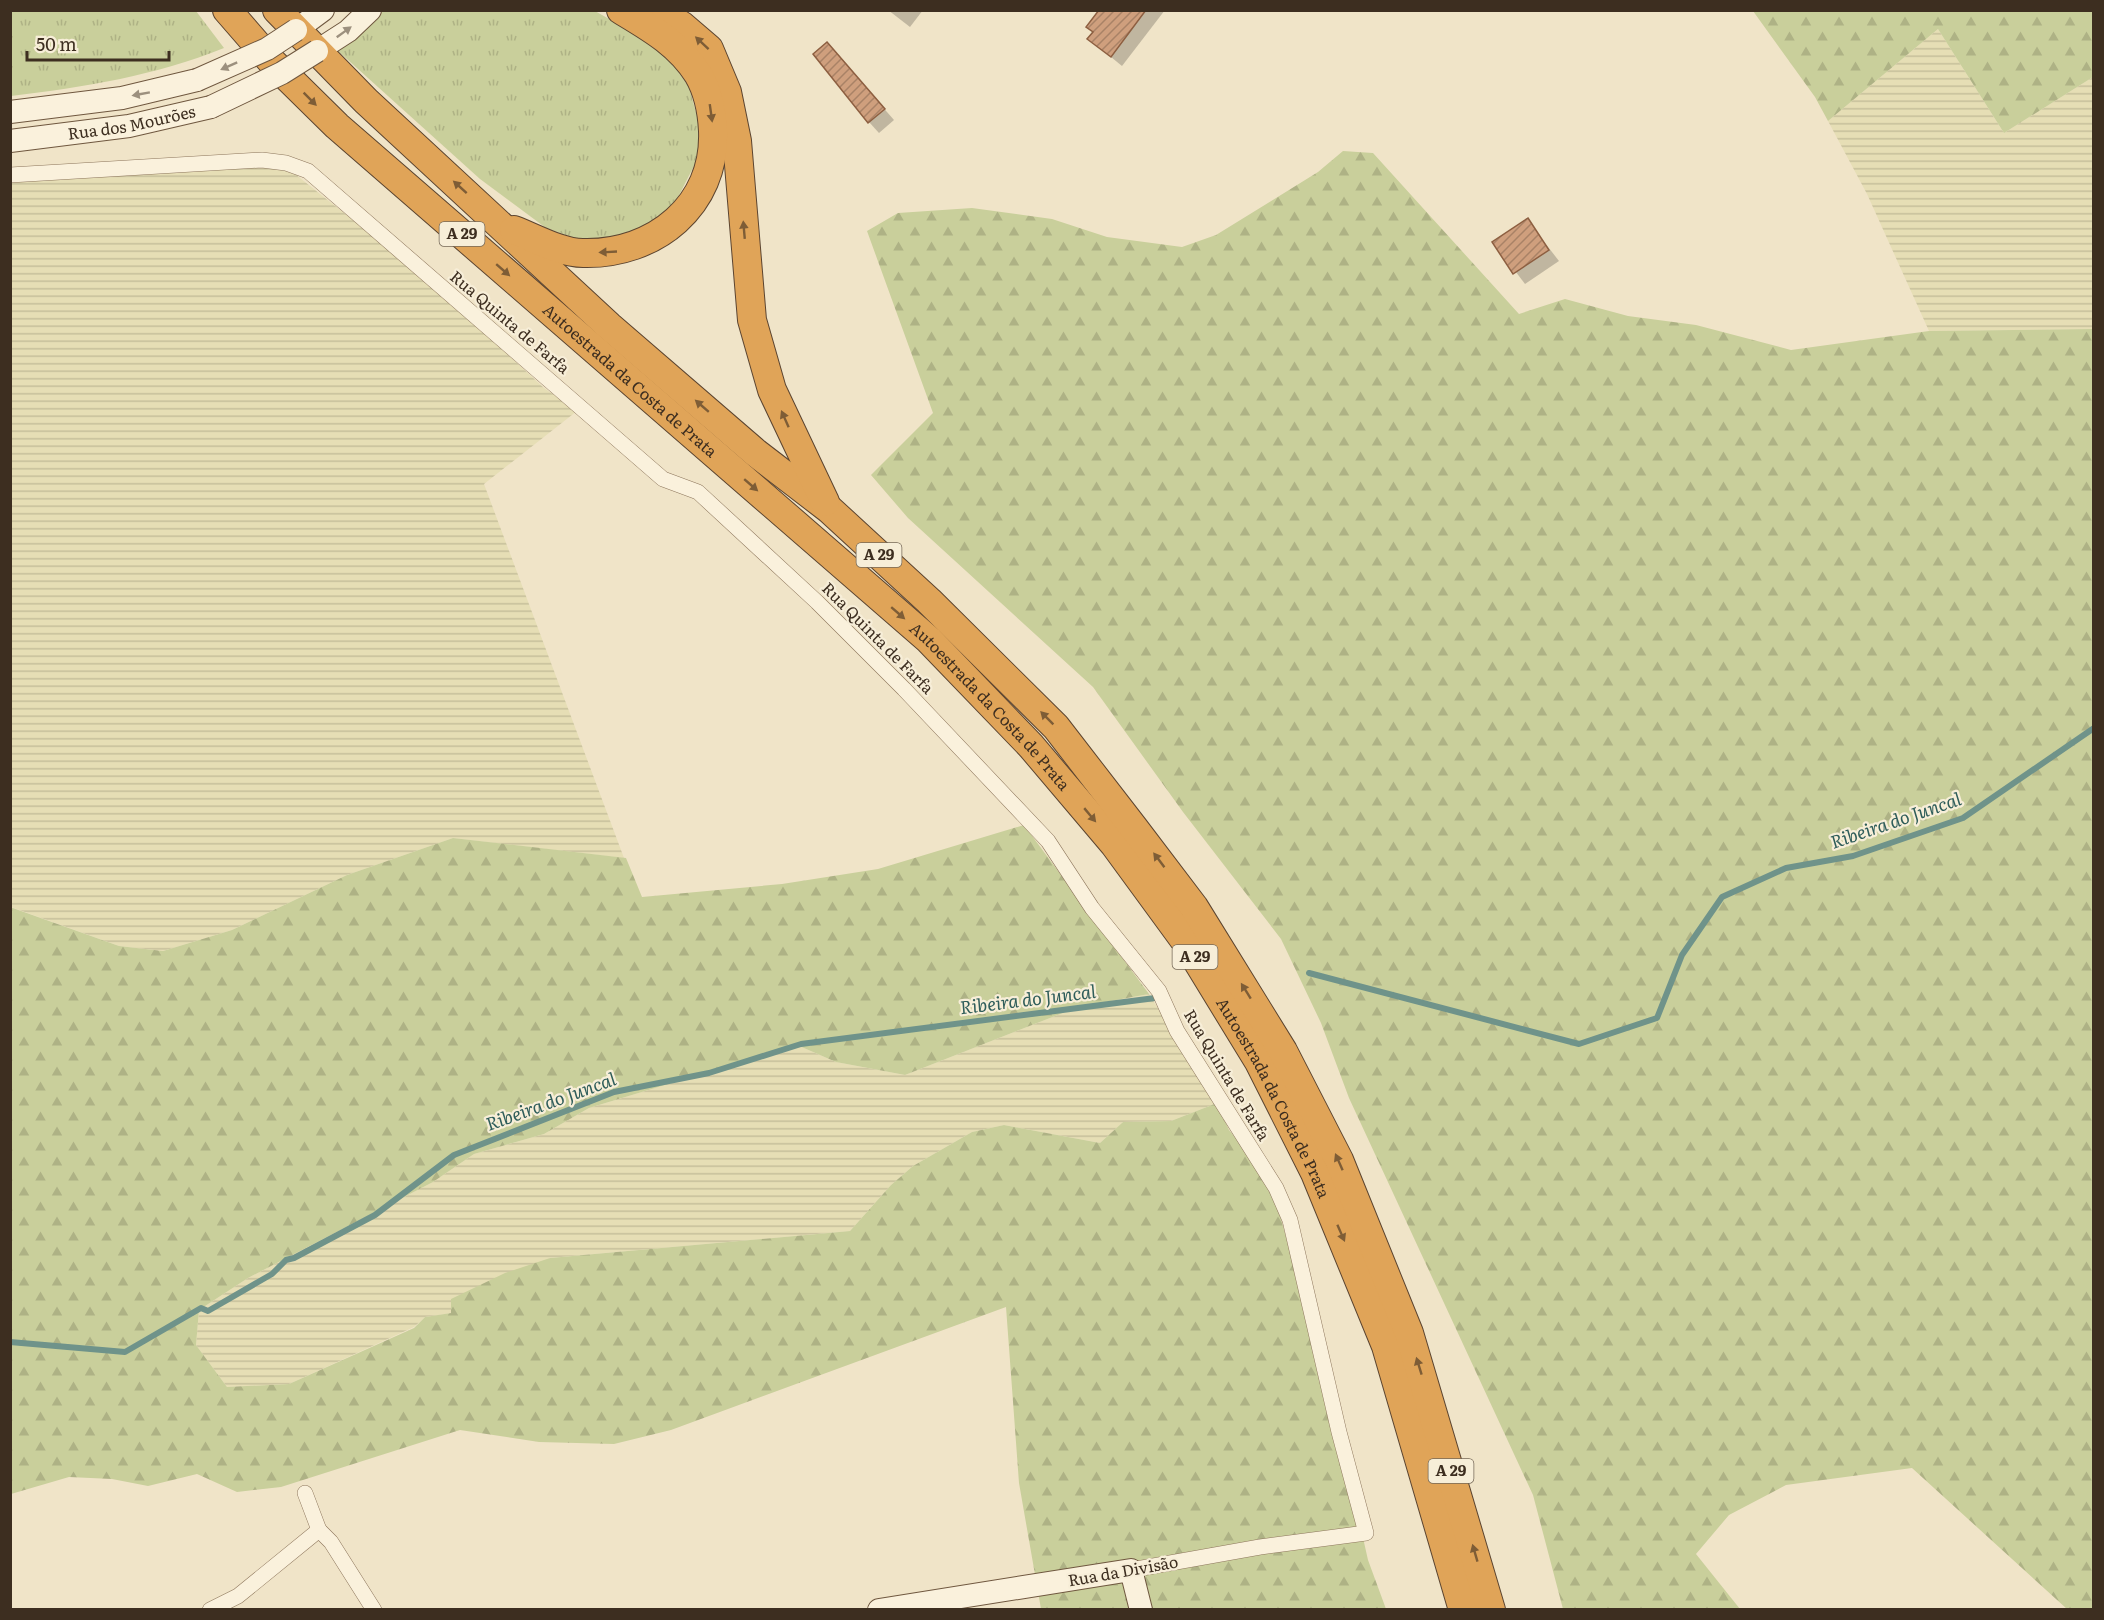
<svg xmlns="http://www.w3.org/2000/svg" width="2104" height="1620" font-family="Literata,serif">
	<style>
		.farmland { fill: url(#farmland-rules) }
		.grass { fill: url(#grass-tufts) }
		.forest { fill: url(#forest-firs) }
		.shadow { fill: #0003 }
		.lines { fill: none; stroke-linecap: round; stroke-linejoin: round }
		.stream { stroke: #6f938a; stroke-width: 6 }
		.building { fill: url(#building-hatch); stroke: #8d5f41; stroke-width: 1.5 }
		.street-casing { stroke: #8d765c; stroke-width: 16 }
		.secondary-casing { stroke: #6f573f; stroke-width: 24 }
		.highway-casing { stroke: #5b4430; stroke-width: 30 }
		.street { stroke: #faf1dc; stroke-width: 15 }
		.secondary { stroke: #faf1dc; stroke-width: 22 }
		.highway { stroke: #e0a458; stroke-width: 28 }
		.secondary-bridge-casing { stroke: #6f573f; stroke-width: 24; stroke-linecap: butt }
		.secondary-bridge { stroke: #faf1dc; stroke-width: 22 }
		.oneway { fill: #9c907e }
		.oneway2 { fill: #7e5d36 }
		.labels { text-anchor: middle; stroke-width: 4.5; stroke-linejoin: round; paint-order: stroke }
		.shield { fill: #f7eed8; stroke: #756857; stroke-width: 1.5 }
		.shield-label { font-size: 15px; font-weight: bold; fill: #3d2e20 }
		.street-label { font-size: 16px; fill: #3d2e20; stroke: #f7eed8 }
		.water-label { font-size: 18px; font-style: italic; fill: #2f5d5a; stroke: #f7eed8 }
	</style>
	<defs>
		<pattern id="farmland-rules" width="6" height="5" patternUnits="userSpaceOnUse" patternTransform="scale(1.5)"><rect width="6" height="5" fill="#e6deb5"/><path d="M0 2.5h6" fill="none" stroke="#c6bf9b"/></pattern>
		<pattern id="grass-tufts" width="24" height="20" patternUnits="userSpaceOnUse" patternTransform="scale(1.5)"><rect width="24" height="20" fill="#c9cf9b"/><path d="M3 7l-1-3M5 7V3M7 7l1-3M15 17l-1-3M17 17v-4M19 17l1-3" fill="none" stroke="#aeb285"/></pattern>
		<pattern id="forest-firs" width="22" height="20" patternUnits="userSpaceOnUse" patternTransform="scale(1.5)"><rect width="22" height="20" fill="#c9cf9b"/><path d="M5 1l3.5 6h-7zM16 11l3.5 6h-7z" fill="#aeb285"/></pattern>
		<pattern id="building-hatch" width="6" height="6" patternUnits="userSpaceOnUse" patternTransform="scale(1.5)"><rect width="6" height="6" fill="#cf9f7d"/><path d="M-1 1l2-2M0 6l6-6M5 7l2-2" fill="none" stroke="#a98266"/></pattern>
	</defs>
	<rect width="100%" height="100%" fill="#f0e4c8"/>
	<g class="farmland">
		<path d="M1938,29l66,104 89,-56v252l-164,2 -62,-137 -39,-73z"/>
		<path d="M243,163l47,7 133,106 121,112 33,23 -93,73 140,374 -171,-20 -106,37 -115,55 -69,21 -44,-5 -108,-39 -1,-726z"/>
		<path d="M1149,994l68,109 -46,18 -48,1 -23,21 -96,-18 -32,7 -59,34 -22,19 -41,46 -300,27 -98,55 -27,4 -11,10 -125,57 -62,3 -31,-42 3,-35 49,-32 185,-96 41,-28 70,-20 45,-26 208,-63 39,17 69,13 173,-68z"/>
	</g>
	<g class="grass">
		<path d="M10,11h186l28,37c-69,28 -140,39 -213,48z"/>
		<path d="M382,11h213l44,25 30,22 20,29 11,40 -3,33 -26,51 -27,20 -29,8 -35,1 -34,-12 -66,-49 -142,-128z"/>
	</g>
	<g class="forest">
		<path d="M1753,11h340v66l-89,56 -66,-104 -110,92 -13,-24z"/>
		<path d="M1343,151l30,2 146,161 46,-15 63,17 68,9 95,25 138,-19 164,-2v1280h-26l-155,-141 -126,17 -57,30 -33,39 44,55h-177l-30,-114 -184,-397 -28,-75 -40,-84 -98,-127 -90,-125 -185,-169 -37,-43 62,-62 -66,-182 31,-18 74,-5 80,11 55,18 75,10 34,-12 102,-63z"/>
		<path d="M1024,825l125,169 -71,13 -173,68 -69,-13 -39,-17 -208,63 -45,26 -70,20 -41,28 -185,96 -49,32 -3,35 31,42 62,-3 125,-56 11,-11 26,-4v-14l54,-26 45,-15 300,-27 41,-46 22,-19 59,-34 32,-7 96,18 23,-21 48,-1 46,-18 12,27 20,24 27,47 58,208 34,151 18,49h-345l-22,-126 -13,-176 -335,123 -57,14 -75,-2 -79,-12 -179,57 -44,5 -40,-18 -49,12 -36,-7 -43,-2 -58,17 -1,-587 109,39 44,5 69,-21 115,-55 106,-37 173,20 16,39 140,-13 96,-15z"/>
	</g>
	<g class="shadow">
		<path d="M888,10h35l-13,17z"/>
		<path d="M1101,10h64l-43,56 -33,-27z"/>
		<path d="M837,55l57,65 -15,13 -10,-11z"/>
		<path d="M1527,220l32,41 -34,23 -31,-41z"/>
	</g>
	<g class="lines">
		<g class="stream">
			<path d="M1309,973l270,71 78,-26 25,-63 40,-58 64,-29 67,-12 110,-38 131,-90"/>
			<path d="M10,1342l115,10 76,-44 7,3 64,-37 14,-14 8,-2 81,-43 79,-60 160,-63 95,-19 92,-29 354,-46"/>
		</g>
	</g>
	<g class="building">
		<path d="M1099,10h47l-35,47 -24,-18 6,-7 -7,-5z"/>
		<path d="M827,42l58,67 -17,14 -55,-69z"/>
		<path d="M1528,218l21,32 -36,24 -21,-32z"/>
	</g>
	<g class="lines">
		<defs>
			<g id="street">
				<path d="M10,175l252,-15 24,3 22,8 355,308 35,13 119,110 87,87 144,152 44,67 67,83 18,40 99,157 14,32 49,212 27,101 -106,14 -129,23"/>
				<path d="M319,1530l12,12 43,68"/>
				<path d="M210,1610l28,-14 81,-66 -14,-37"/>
			</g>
			<g id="secondary">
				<path d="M296,30l27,-20"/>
				<path d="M317,51l31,-20 22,-21"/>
				<path d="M10,112l112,-14 75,-18"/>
				<path id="s1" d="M10,141l119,-15 82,-19"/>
				<path d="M879,1610l252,-40 10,40"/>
			</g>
			<g id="highway">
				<path id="s2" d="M227,10l46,53 64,63 592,514 102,106 83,98 71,97 74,121 56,111 71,173 77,264"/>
				<path d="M277,10l89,91 243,225 147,127 73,56 100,92 127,126 78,101 60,79 89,144 56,109 70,173 82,277"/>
				<path d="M656,10l25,15 28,24 18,43 10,49 15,179 20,70 53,112"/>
				<path d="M514,230c21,8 47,23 69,23 72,2 133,-48 130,-122 -1,-20 -5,-40 -15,-57 -19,-30 -47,-46 -77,-64"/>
			</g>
		</defs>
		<use href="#street" class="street-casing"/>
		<use href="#secondary" class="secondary-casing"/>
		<use href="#highway" class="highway-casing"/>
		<use href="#street" class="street"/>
		<use href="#secondary" class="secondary"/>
		<use href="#highway" class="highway"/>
		<defs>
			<g id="secondary-bridge">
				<path d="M197,80l70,-31 29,-19"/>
				<path d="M211,107l71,-34 35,-22"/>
			</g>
		</defs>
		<use href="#secondary-bridge" class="secondary-bridge-casing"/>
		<use href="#secondary-bridge" class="secondary-bridge"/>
	</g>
	<defs><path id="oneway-solid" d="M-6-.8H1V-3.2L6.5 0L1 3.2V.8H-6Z" transform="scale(1.5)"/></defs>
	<g class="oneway">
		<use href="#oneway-solid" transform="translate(344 32) rotate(-36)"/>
		<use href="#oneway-solid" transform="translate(229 66) rotate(156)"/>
		<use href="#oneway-solid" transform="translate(141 94) rotate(170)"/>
	</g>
	<g class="oneway2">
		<use href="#oneway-solid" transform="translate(702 43) rotate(-137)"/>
		<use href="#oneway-solid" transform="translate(310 99) rotate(45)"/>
		<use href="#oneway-solid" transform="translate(711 113) rotate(82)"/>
		<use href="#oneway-solid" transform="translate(460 187) rotate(-138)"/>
		<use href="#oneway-solid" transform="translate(744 230) rotate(-95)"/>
		<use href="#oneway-solid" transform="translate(608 252) rotate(177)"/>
		<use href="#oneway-solid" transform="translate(503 270) rotate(41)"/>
		<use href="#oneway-solid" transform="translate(702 406) rotate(-139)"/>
		<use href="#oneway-solid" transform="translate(785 419) rotate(-114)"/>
		<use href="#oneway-solid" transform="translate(751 485) rotate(41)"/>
		<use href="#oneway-solid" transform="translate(898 613) rotate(41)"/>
		<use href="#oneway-solid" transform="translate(1047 718) rotate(-135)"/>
		<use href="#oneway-solid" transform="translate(1090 815) rotate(50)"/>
		<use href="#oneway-solid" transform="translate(1159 860) rotate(-127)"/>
		<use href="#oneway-solid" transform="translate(1246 991) rotate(-122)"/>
		<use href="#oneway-solid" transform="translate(1339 1162) rotate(-114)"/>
		<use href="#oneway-solid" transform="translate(1341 1233) rotate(66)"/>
		<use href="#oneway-solid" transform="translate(1419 1366) rotate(-107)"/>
		<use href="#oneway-solid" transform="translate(1475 1553) rotate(-106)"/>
	</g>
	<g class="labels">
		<g class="shield">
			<rect x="439.5" y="222" width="45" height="24" rx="4.5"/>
			<rect x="856.5" y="543" width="45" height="24" rx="4.5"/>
			<rect x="1172.5" y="945" width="45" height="24" rx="4.5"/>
			<rect x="1428.5" y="1459" width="45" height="24" rx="4.5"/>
		</g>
		<g class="shield-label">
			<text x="462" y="239">A 29</text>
			<text x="879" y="560">A 29</text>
			<text x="1195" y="962">A 29</text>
			<text x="1451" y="1476">A 29</text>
		</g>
		<g class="street-label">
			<text dy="6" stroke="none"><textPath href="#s1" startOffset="123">Rua dos Mourões</textPath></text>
			<text transform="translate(510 322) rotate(40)" y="6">Rua Quinta de Farfa</text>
			<text dy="6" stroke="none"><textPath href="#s2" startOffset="548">Autoestrada da Costa de Prata</textPath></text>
			<text transform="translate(878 638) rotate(45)" y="6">Rua Quinta de Farfa</text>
			<text dy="6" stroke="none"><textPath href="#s2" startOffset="1034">Autoestrada da Costa de Prata</textPath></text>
			<text transform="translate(1227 1075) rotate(59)" y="6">Rua Quinta de Farfa</text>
			<text dy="6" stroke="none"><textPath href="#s2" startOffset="1520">Autoestrada da Costa de Prata</textPath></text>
			<text transform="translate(1123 1571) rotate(-10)" y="6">Rua da Divisão</text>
		</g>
		<g class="water-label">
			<text transform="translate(1896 821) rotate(-19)" y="6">Ribeira do Juncal</text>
			<text transform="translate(1028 1000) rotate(-7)" y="6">Ribeira do Juncal</text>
			<text transform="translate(551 1102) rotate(-20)" y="6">Ribeira do Juncal</text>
		</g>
	</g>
	<rect width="2104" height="1620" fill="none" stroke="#3d2e20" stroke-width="24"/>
	<path d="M27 51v9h142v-9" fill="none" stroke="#3d2e20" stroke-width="3"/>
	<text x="36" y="51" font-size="18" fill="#3d2e20" stroke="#f7eed8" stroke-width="4.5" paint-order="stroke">50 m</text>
</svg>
